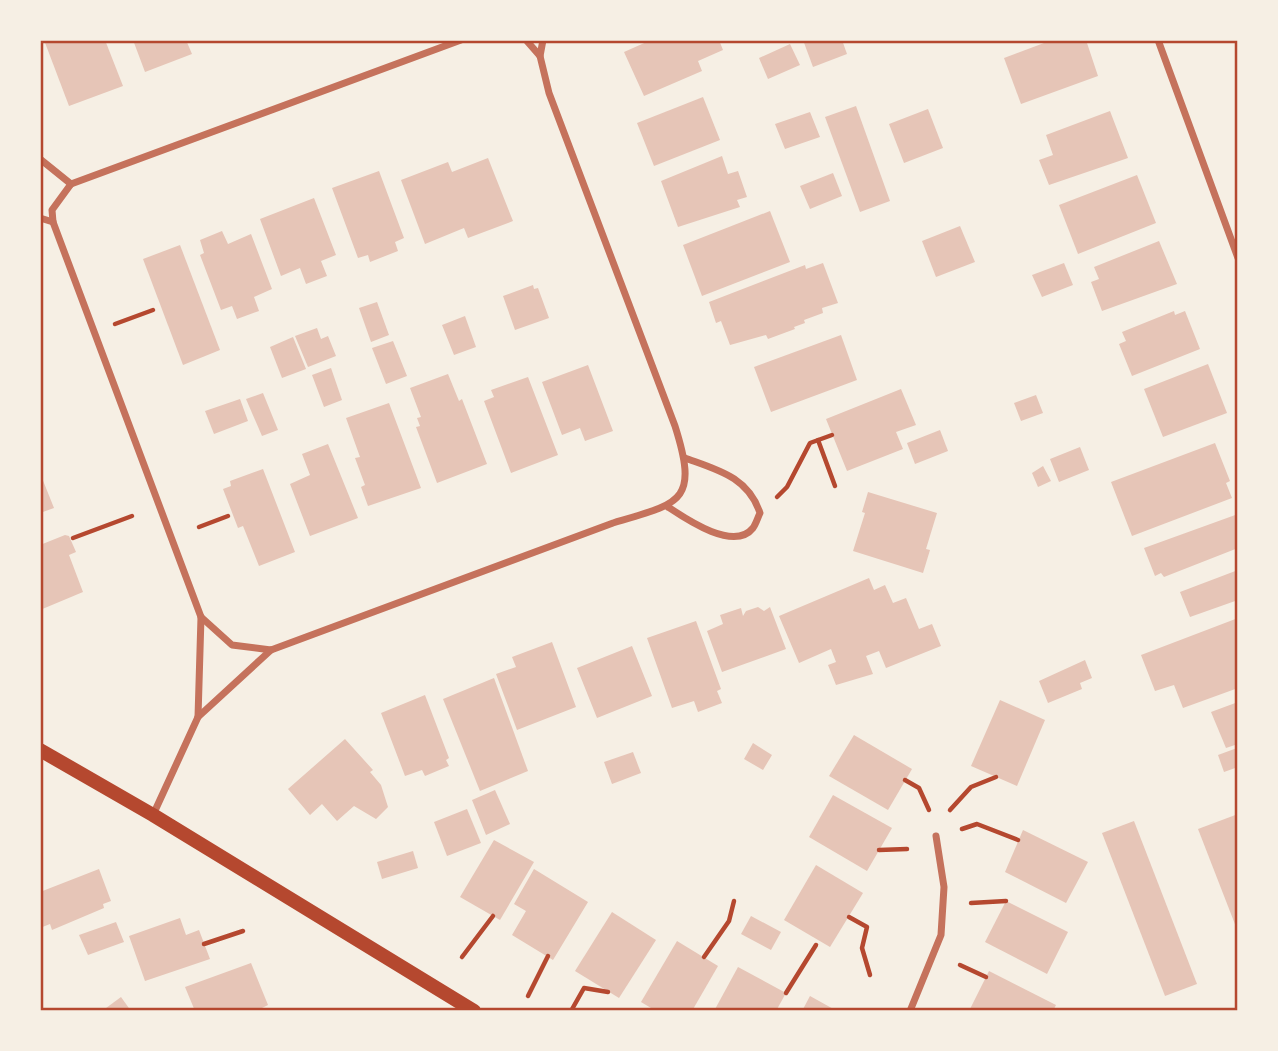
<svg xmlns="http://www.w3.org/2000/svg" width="1278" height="1051" font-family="Lora,serif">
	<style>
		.building { fill: #e6c5b7 }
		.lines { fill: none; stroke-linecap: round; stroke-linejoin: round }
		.path { stroke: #b5482f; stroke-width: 4.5 }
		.minor { stroke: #c5725c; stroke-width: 7 }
		.secondary { stroke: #b5482f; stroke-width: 14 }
		.neatline { fill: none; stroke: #b5482f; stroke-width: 2.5 }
	</style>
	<rect width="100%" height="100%" fill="#f6efe4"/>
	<g class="building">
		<path d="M44,40h61l18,46 -54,20z"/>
		<path d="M133,40h53l6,14 -47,18z"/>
		<path d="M651,40h68l4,10 -25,11 4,10 -58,25 -20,-44z"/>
		<path d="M803,40h39l5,14 -34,13z"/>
		<path d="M1052,40h34l12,36 -77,28 -17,-46z"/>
		<path d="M790,44l10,21 -32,14 -9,-21z"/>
		<path d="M703,97l17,43 -66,26 -17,-43z"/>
		<path d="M856,106l34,95 -30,11 -35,-95z"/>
		<path d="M928,109l15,39 -39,15 -15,-39z"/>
		<path d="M1110,111l18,47 -79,27 -10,-25 14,-5 -7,-20z"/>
		<path d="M810,112l10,25 -35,12 -10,-25z"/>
		<path d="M722,156l6,18 10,-3 9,26 -10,3 3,7 -62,20 -17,-46z"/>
		<path d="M488,158l25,63 -45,17 -4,-10 -39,16 -24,-64 47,-18 4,10z"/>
		<path d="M379,171l25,67 -9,4 3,9 -28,11 -2,-7 -10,3 -26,-70z"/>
		<path d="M833,173l9,23 -32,13 -10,-23z"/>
		<path d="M1137,175l19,48 -78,31 -19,-49z"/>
		<path d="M314,198l22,57 -15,6 6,15 -21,8 -6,-16 -19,8 -21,-57z"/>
		<path d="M770,211l20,51 -88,34 -19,-51z"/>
		<path d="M960,226l15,36 -39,15 -14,-36z"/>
		<path d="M222,231l6,13 23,-10 21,55 -18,8 5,14 -22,8 -5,-13 -11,4 -21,-55 4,-2 -4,-13z"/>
		<path d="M1159,241l18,43 -75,27 -11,-29 8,-3 -5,-12z"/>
		<path d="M180,245l40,105 -37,15 -40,-106z"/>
		<path d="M823,263l15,40 -16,5 1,5 -19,7 1,3 -11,4 1,2 -27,10 -2,-4 -36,10 -9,-24 -5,2 -7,-21 96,-37 1,4z"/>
		<path d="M1064,263l9,22 -31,12 -10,-22z"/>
		<path d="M533,285l1,4 4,-1 11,30 -34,12 -12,-34z"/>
		<path d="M377,302l12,33 -18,7 -12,-34z"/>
		<path d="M1174,311l1,4 10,-4 15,38 -68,27 -13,-32 7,-3 -4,-9z"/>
		<path d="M465,316l11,31 -22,8 -12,-30z"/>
		<path d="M317,328l4,11 7,-3 8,20 -28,11 -13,-31z"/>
		<path d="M841,335l16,45 -86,32 -17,-45z"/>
		<path d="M293,337l13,32 -24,9 -12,-31z"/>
		<path d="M393,341l14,35 -21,8 -14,-36z"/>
		<path d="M1208,364l19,49 -64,24 -19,-48z"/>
		<path d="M588,365l25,66 -28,10 -5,-13 -18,7 -20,-53z"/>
		<path d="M331,368l11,32 -18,7 -12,-32z"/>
		<path d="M448,374l11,27 3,-2 25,65 -50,19 -21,-56 4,-1 -3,-8 4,-1 -11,-29z"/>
		<path d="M528,377l30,78 -47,18 -27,-72 10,-4 -3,-7z"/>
		<path d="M901,389l15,36 -20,7 7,17 -56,22 -21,-52z"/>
		<path d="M263,393l15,37 -16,6 -16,-37z"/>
		<path d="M1036,395l7,18 -22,8 -7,-18z"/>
		<path d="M240,399l8,22 -34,13 -9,-23z"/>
		<path d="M389,403l32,85 -53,18 -7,-19 4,-2 -10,-27 5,-1 -14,-39z"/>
		<path d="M940,430l8,21 -33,13 -8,-21z"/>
		<path d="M1215,443l15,38 -4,2 6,15 -100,38 -21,-54z"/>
		<path d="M328,444l30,74 -48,18 -20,-52 20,-9 -8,-21z"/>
		<path d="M1080,447l9,23 -30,12 -9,-23z"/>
		<path d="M1043,466l8,15 -13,6 -6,-14z"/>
		<path d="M263,469l32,83 -36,14 -16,-40 -5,2 -15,-39 8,-3 -1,-5z"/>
		<path d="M40,473l14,35 -14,5z"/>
		<path d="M868,492l69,21 -11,36 4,1 -7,23 -70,-22 12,-38 -3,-1z"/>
		<path d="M1238,514v34l-74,29 -3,-4 -6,3 -11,-28z"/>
		<path d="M65,535l4,1 7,16 -7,3 14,37 -43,18v-65z"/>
		<path d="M1238,570v30l-48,17 -10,-25z"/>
		<path d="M869,578l5,12 11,-5 8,18 13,-5 13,31 13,-5 9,22 -55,22 -7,-17 -13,5 7,18 -37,11 -8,-20 8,-3 -5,-13 -32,14 -20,-47z"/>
		<path d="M758,607l6,4 6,-4 16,42 -64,23 -15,-41 16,-7 -3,-9 21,-7 2,8 3,-5z"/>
		<path d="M1238,618v70l-55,20 -9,-23 -19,6 -14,-36z"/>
		<path d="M696,621l25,68 -4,2 5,12 -24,9 -4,-11 -22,7 -25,-70z"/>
		<path d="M552,642l24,65 -59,23 -21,-56 20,-7 -4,-10z"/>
		<path d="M632,646l20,50 -55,22 -20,-50z"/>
		<path d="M1085,660l7,18 -12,5 2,6 -34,14 -9,-22z"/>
		<path d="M494,678l34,93 -48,20 -37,-92z"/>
		<path d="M425,695l24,63 -3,2 3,6 -24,10 -3,-6 -17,6 -24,-63z"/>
		<path d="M1000,700l45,20 -28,66 -46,-20z"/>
		<path d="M1238,702v42l-12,4 -15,-36z"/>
		<path d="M854,735l58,34 -24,41 -59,-34z"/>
		<path d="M345,739l28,31 -3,2 11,13 7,22 -12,12 -22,-13 -17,15 -15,-17 -12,11 -22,-26z"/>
		<path d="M753,743l19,12 -9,15 -19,-11z"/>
		<path d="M1237,748l1,19 -14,5 -6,-17z"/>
		<path d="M633,752l8,21 -29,11 -8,-22z"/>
		<path d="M495,790l15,34 -24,11 -14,-35z"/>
		<path d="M833,795l59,33 -25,43 -58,-34z"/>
		<path d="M467,809l14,34 -34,13 -13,-34z"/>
		<path d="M1238,814v118l-40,-103z"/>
		<path d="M1134,821l63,163 -32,12 -63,-163z"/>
		<path d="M1023,830l65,32 -22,41 -61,-31z"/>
		<path d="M494,840l40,22 -34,58 -40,-23z"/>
		<path d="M413,851l5,17 -36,11 -5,-17z"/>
		<path d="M816,865l47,28 -33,54 -46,-27z"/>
		<path d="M99,869l12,32 -8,3 1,4 -52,22 -2,-6 -10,4v-36z"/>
		<path d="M534,869l54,33 -35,58 -41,-25 14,-24 -12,-7z"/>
		<path d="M1006,901l62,31 -21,42 -62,-32z"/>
		<path d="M612,912l44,28 -37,58 -44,-27z"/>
		<path d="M751,916l30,16 -10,18 -30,-16z"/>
		<path d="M180,918l6,17 13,-5 11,29 -65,22 -16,-45z"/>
		<path d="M116,922l8,20 -36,13 -9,-20z"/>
		<path d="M677,941l41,25 -26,45h-36l-15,-9z"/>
		<path d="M251,963l17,42 -12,6h-61l-10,-24z"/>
		<path d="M738,967l48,26 -10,18h-62z"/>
		<path d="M989,971l67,34 -3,6h-84z"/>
		<path d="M810,996l27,15h-35z"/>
		<path d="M121,997l10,14h-29z"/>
	</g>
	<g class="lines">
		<g class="path">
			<path d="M115,324l38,-14"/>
			<path d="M818,440l17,46"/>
			<path d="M777,497l10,-10 23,-44 22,-8"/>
			<path d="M199,527l29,-11"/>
			<path d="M73,538l59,-22"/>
			<path d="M905,780l14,8 10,22"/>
			<path d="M950,810l21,-23 25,-10"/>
			<path d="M962,829l15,-5 41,16"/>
			<path d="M879,850l28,-1"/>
			<path d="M971,903l35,-2"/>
			<path d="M849,917l18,10 -5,21 8,27"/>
			<path d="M204,944l39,-13"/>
			<path d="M462,957l31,-41"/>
			<path d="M704,957l25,-36 5,-20"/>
			<path d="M960,965l26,12"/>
			<path d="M786,993l30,-48"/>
			<path d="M528,996l20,-40"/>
			<path d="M571,1011l13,-23 24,4"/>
		</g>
		<g class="minor">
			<path d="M461,40l-390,144 -19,26 1,12 148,395 31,28 39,5 342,-127c68,-20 86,-21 62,-97l-126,-333 -9,-37 -14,-16"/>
			<path d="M1158,40l80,218"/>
			<path d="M540,56l3,-16"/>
			<path d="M40,159l31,25"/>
			<path d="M40,218l13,4"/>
			<path d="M668,507c18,12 66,45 85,21 3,-4 5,-11 7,-15 -12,-36 -42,-43 -75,-55"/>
			<path d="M198,717l73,-67"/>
			<path d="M153,815l45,-98 3,-100"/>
			<path d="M910,1011l31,-76 3,-48 -8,-51"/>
		</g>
		<path class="secondary" d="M40,750l113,65 321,196"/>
	</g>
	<rect width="1278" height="1051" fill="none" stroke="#f6efe4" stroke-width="84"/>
	<rect x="42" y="42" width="1194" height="967" class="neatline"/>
</svg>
